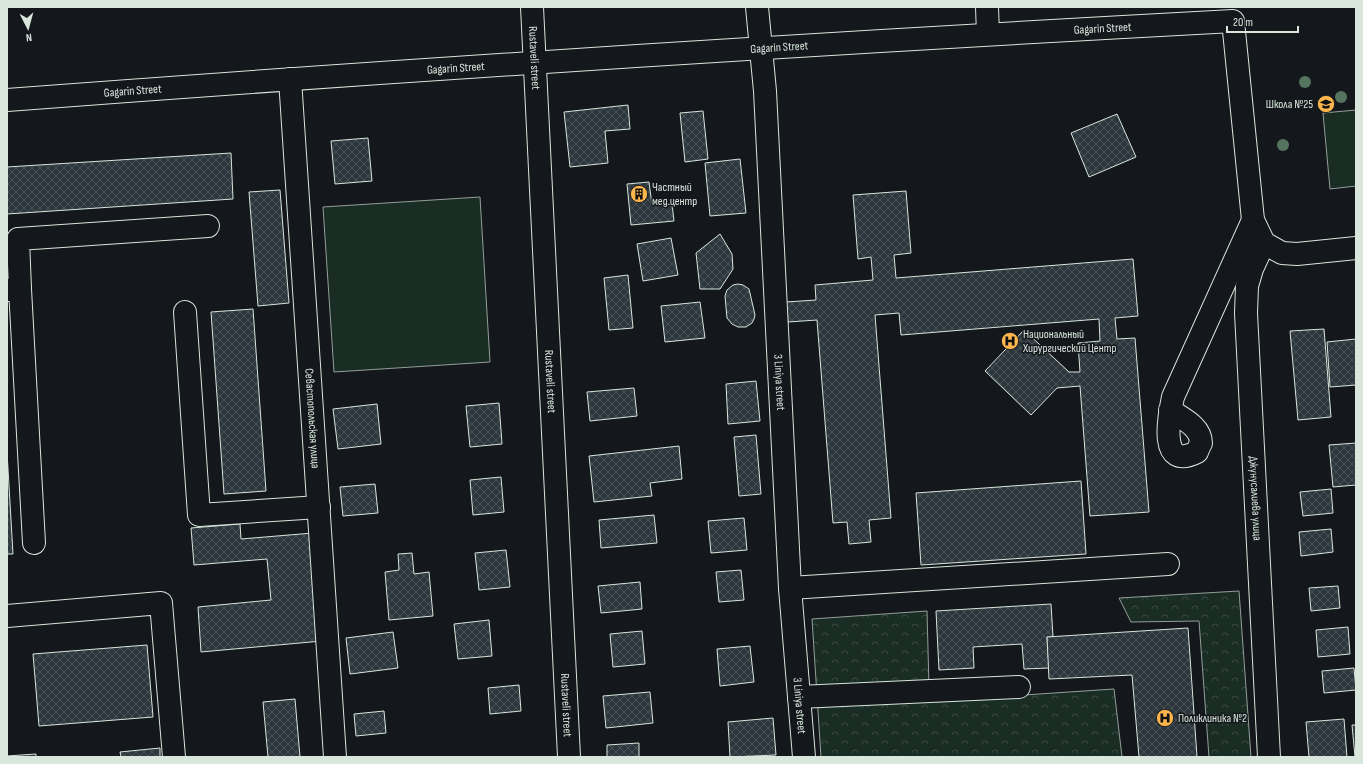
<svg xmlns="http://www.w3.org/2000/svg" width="1363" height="764" font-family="'Sofia Sans Condensed',sans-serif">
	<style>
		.forest { fill: url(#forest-crowns); stroke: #939e99 }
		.pitch { fill: #1a2d24; stroke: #939e99 }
		.building { fill: url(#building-cross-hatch); stroke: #d8e6dc }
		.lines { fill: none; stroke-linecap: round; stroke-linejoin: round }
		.minor-casing { stroke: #d8e6dc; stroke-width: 24 }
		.major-casing { stroke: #d8e6dc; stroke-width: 24 }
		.minor { stroke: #14181c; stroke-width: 22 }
		.major { stroke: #14181c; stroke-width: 22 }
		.tree { fill: #55745f }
		.labels { text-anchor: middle; stroke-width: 3; stroke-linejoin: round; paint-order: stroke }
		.street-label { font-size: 12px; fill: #d8e6dc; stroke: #14181c }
		.poi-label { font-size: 12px; fill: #d8e6dc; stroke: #14181c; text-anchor: start }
	</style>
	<defs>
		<pattern id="forest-crowns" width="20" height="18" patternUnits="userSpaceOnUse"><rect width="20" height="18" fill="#1a2d24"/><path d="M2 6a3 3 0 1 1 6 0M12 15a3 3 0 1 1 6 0" fill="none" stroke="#3b4b43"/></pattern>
		<pattern id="building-cross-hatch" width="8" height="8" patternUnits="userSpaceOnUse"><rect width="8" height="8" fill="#2c363c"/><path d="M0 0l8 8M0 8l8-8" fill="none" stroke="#4a5358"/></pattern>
	</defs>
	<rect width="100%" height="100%" fill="#14181c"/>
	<g class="forest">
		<path d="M1239,591l12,166h-42l-10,-136 -68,1 -12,-24z"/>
		<path d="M927,611l2,76 65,10 120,-8 8,68h-301l-9,-138z"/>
	</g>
	<g class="pitch">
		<path d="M1356,110v76l-26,3 -7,-76z"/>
		<path d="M480,197l10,165 -156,10 -11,-165z"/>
	</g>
	<g class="building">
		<path d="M628,105l2,24 -25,2 3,32 -38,4 -6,-55z"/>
		<path d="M703,111l5,48 -23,3 -5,-49z"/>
		<path d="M1117,114l19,43 -47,20 -18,-44z"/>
		<path d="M368,138l4,43 -37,3 -4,-43z"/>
		<path d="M231,153l2,46 -226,15v-47z"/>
		<path d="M740,159l6,54 -36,3 -5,-53z"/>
		<path d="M649,182l3,23 20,-1 2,17 -43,4 -4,-41z"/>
		<path d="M280,190l9,113 -31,3 -9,-114z"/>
		<path d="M906,191l5,62 -17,2 2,23 237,-19 5,57 -23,2 2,21 18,-1 14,174 -59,4 -10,-130 -23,2 -26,27 -46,-44 39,-41 45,42h11l-2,-29 22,-2 -1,-22 -198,16 -2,-22 -24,2 16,203 -22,2 2,22 -22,2 -2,-22 -14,1 -16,-203 -29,2 -2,-20 30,-2 -1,-15 58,-5 -2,-23 -13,2 -5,-64z"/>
		<path d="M720,234l12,20 1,15 -13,20h-20l-4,-36z"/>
		<path d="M671,238l7,37 -35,6 -6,-37z"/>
		<path d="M628,275l5,53 -24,2 -5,-52z"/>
		<path d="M738,284l5,1 6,4 6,26 -1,4 -2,4 -6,4h-8l-6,-3 -5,-6 -2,-22 2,-6 6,-5z"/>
		<path d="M700,302l5,36 -40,4 -4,-36z"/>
		<path d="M253,309l13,182 -42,3 -13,-182z"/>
		<path d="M1324,329l7,88 -33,3 -8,-89z"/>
		<path d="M1356,339v46l-26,2 -3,-45z"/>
		<path d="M756,381l4,40 -32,3 -2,-40z"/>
		<path d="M634,388l3,28 -47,5 -3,-29z"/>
		<path d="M499,403l3,41 -32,3 -4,-41z"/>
		<path d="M377,404l4,40 -43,5 -5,-40z"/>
		<path d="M756,435l5,59 -22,2 -5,-59z"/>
		<path d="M1356,443v42l-23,2 -4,-42z"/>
		<path d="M679,446l3,33 -32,4 2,13 -58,6 -5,-46z"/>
		<path d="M7,452l6,102h-6z"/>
		<path d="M501,477l3,35 -31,3 -3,-35z"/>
		<path d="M1081,481l5,73 -165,11 -5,-72z"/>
		<path d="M375,484l3,29 -35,3 -3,-29z"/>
		<path d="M1331,489l2,24 -30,3 -3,-24z"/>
		<path d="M654,515l3,28 -56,5 -2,-28z"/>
		<path d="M744,518l3,32 -36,3 -3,-32z"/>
		<path d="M240,524l1,15 72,-6 9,108 -121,11 -3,-45 73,-7 -4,-41 -73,6 -3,-37z"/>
		<path d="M1331,529l2,23 -32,4 -2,-24z"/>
		<path d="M506,550l4,37 -31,3 -4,-37z"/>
		<path d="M412,553l2,21 15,-2 4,44 -44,4 -4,-48 14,-2 -1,-16z"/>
		<path d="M741,570l3,30 -25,2 -3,-30z"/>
		<path d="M640,582l2,27 -41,4 -3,-27z"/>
		<path d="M1338,586l2,22 -29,3 -2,-23z"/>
		<path d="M1051,604l2,33h-6l2,31 -25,1 -2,-25 -49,3 1,21 -35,2 -3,-59z"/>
		<path d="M489,620l3,36 -34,3 -4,-35z"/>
		<path d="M1348,627l2,27 -32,3 -2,-27z"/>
		<path d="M1188,628l9,129h-58l-7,-82 -83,4 -2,-42z"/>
		<path d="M642,631l3,33 -32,3 -3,-33z"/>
		<path d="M393,632l5,36 -48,6 -4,-36z"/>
		<path d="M147,645l6,72 -114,9 -6,-72z"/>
		<path d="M750,646l4,36 -34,4 -3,-37z"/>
		<path d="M1354,668l2,22 -32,3 -2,-22z"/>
		<path d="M519,685l2,26 -31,3 -2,-26z"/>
		<path d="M650,692l3,31 -47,5 -3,-32z"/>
		<path d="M295,699l5,58h-32l-5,-55z"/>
		<path d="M384,711l2,22 -30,3 -2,-22z"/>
		<path d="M773,718l3,37 -46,2 -2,-35z"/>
		<path d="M1344,719l3,38h-38l-3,-35z"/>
		<path d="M1352,725h4v32h-1z"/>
		<path d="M639,743v14h-32v-12z"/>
		<path d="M160,748v9h-39l-1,-5z"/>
		<path d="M36,754v3h-29v-1z"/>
	</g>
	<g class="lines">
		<defs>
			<g id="minor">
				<path id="s1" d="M532,7l37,750"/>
				<path id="s2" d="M757,7l8,84 25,497 14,169"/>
				<path d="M987,7l1,27"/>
				<path id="s3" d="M290,79l45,678"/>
				<path id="s4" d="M1264,243l-12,26 -5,17 -1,27 23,444"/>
				<path d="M20,289l-2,-50 190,-13"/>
				<path d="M7,290l13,-1 14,254"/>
				<path d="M185,312l14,203 120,-8"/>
				<path d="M1170,410c11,8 31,16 31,33 -1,2 -3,6 -4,9 -39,20 -28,-36 -24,-55l80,-177"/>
				<path d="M790,588l378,-24"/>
				<path d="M7,616l154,-13 13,154"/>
				<path d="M799,697l220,-10"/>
			</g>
			<g id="major">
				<path id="s5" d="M7,100c408,-31 817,-57 1226,-79l20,199 11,23 18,10 15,1 59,-6"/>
			</g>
		</defs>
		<use href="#minor" class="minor-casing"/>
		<use href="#major" class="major-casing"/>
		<use href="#minor" class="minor"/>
		<use href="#major" class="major"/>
	</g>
	<g class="tree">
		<circle cx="1305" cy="82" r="6"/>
		<circle cx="1341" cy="97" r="6"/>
		<circle cx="1283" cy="145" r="6"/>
	</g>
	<defs>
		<symbol id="school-disc" viewBox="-11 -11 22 22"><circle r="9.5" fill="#ffb74d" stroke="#14181c"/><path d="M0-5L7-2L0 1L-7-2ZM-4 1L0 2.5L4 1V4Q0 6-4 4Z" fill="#111"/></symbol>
		<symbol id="building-disc" viewBox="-11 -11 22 22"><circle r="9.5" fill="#ffb74d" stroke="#14181c"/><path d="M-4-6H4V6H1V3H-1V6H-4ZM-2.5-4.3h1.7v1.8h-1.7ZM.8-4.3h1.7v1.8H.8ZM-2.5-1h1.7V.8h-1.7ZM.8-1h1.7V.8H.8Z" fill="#111"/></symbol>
		<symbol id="hospital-disc" viewBox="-11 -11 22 22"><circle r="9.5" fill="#ffb74d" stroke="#14181c"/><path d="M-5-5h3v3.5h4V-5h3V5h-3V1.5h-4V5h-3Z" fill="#111"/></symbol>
	</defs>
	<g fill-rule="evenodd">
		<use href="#school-disc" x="1316" y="94" width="20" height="20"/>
		<use href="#building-disc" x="629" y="184" width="20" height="20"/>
		<use href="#hospital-disc" x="1000" y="331" width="20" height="20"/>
		<use href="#hospital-disc" x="1155" y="708" width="20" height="20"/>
	</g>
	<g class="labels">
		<g class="street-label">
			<text dy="4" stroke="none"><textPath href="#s5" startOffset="1098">Gagarin Street</textPath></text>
			<text dy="4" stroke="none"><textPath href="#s5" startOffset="774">Gagarin Street</textPath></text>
			<text dy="4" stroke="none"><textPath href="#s1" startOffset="51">Rustaveli street</textPath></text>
			<text dy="4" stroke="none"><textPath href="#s5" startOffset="450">Gagarin Street</textPath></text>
			<text dy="4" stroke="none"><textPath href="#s5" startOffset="126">Gagarin Street</textPath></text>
			<text dy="4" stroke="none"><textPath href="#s1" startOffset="375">Rustaveli street</textPath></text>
			<text dy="4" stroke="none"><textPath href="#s2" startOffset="376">3 Liniya street</textPath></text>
			<text dy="4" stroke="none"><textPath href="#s3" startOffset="340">Севастопольская улица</textPath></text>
			<text dy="4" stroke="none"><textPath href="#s4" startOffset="259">Джунусалиева улица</textPath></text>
			<text dy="4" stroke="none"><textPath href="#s2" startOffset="700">3 Liniya street</textPath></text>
			<text dy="4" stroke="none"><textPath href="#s1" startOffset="699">Rustaveli street</textPath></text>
		</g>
		<g class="poi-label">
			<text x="1313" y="108" text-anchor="end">Школа №25</text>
			<text x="652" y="191">Частный<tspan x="652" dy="14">мед.центр</tspan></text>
			<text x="1023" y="338">Национальный<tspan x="1023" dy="14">Хирургический Центр</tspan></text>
			<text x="1178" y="722">Поликлиника №2</text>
		</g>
	</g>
	<rect width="1363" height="764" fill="none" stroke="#d8e6dc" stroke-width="16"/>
	<g transform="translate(28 28) rotate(174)" stroke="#14181c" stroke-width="3" paint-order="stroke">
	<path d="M0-3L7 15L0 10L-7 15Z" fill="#d8e6dc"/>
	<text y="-6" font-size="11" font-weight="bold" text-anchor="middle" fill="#d8e6dc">N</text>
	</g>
	<path d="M1227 26v6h71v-6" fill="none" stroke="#d8e6dc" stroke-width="2"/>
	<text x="1233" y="26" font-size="12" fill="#d8e6dc" stroke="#14181c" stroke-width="3" paint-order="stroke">20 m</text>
</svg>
